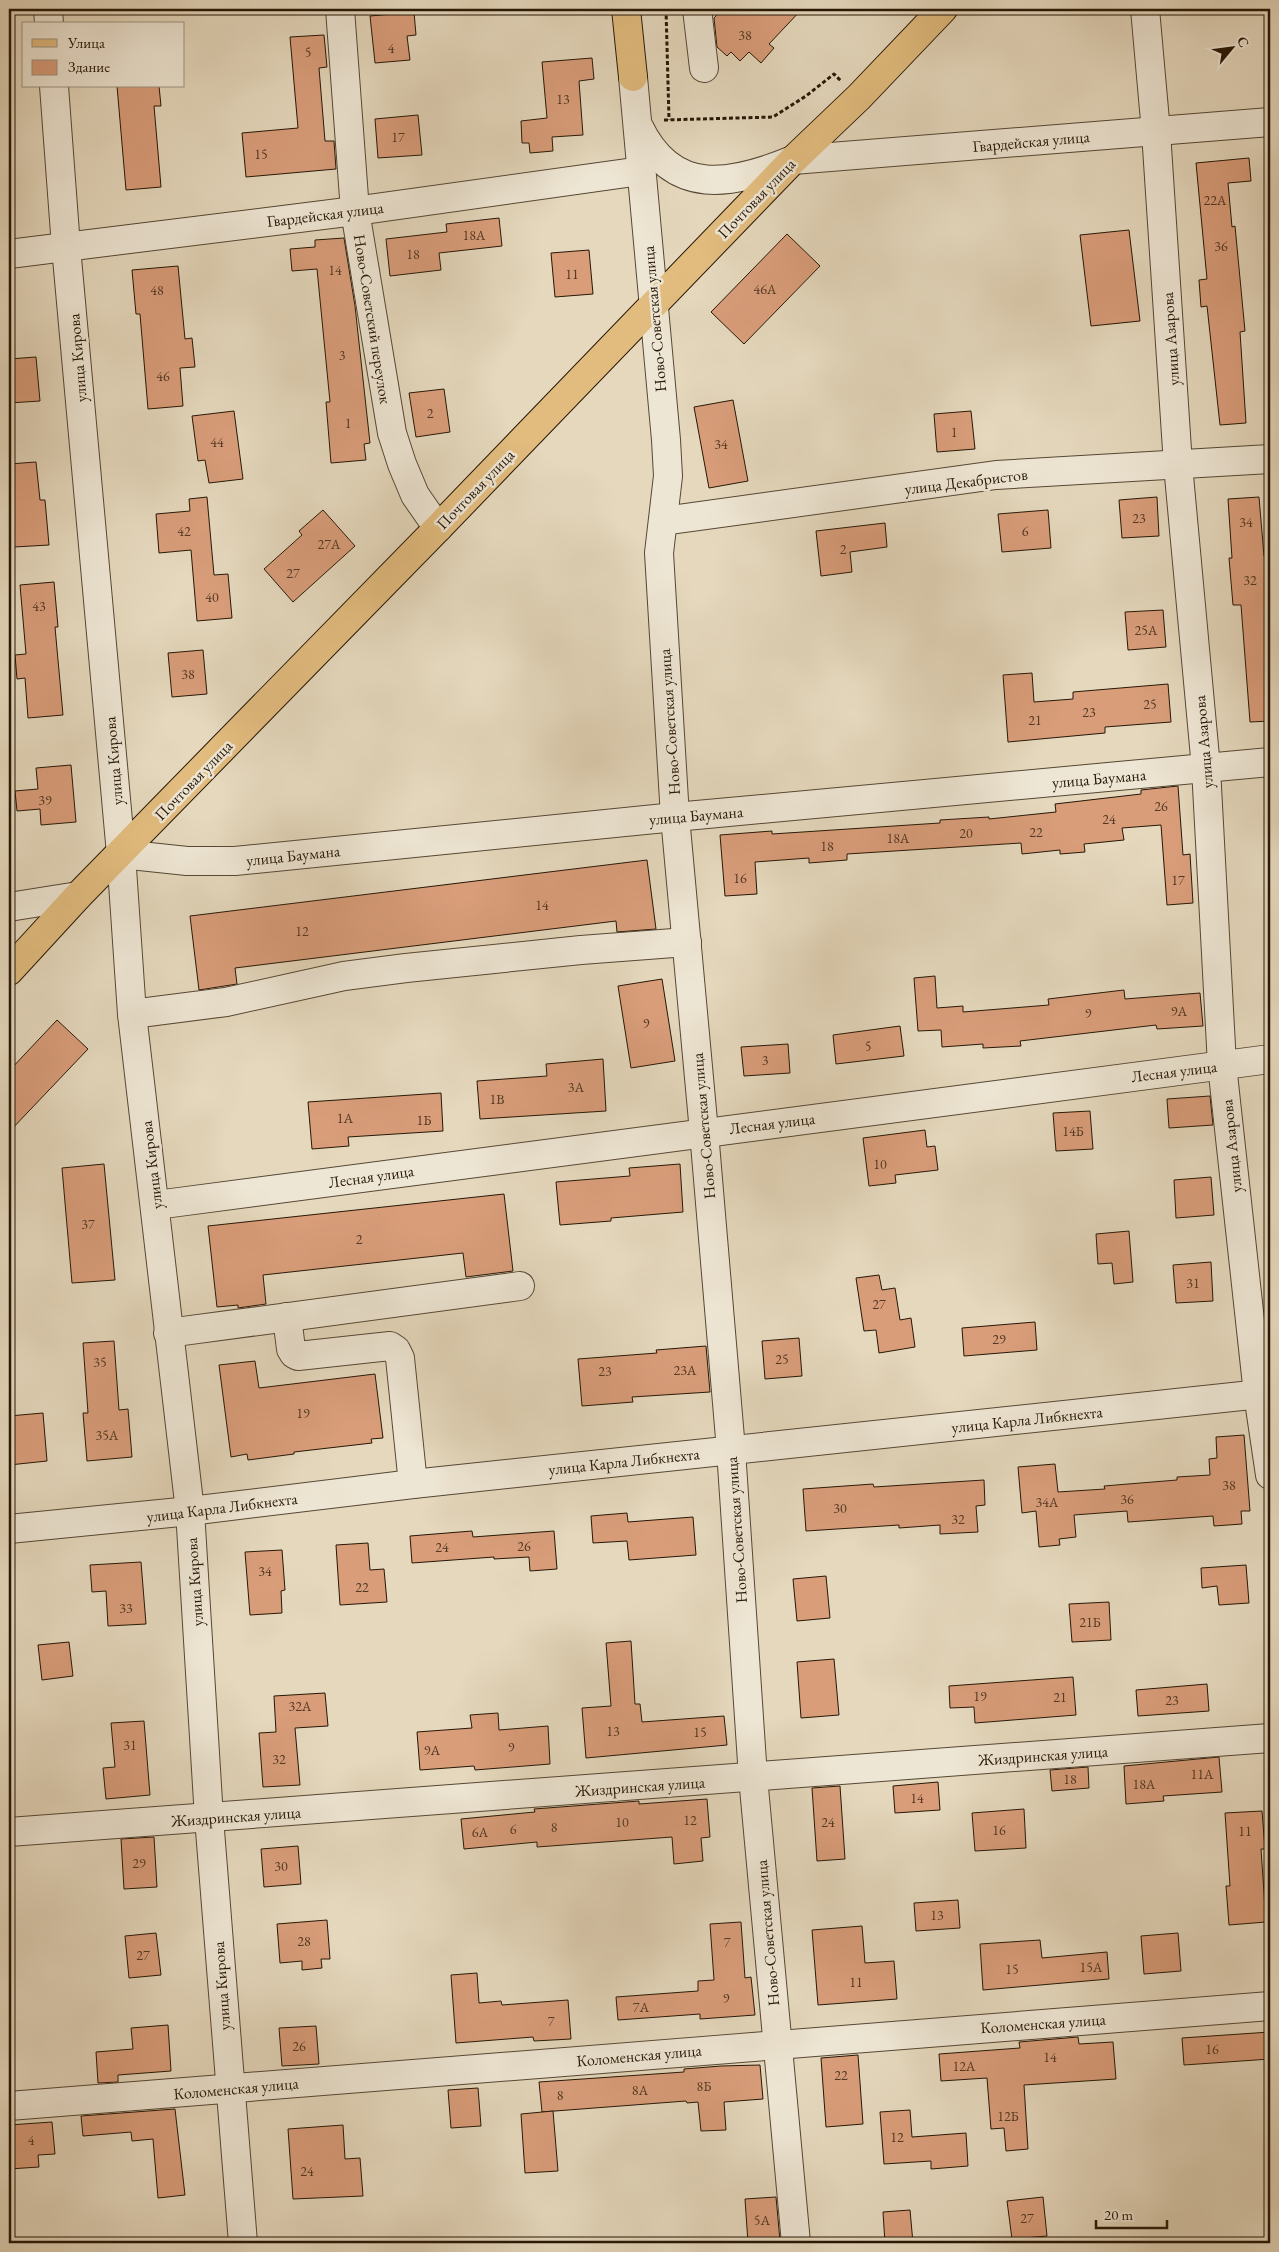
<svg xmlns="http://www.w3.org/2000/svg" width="1279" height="2252" font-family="'EB Garamond',serif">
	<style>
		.building { fill: #d99d7a; stroke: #261706 }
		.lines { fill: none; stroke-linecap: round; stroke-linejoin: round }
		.minor-casing { stroke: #564734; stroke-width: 30 }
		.major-casing { stroke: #261706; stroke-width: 30 }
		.path { stroke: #261706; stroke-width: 3; stroke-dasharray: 4 2.5; stroke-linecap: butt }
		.minor { stroke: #eee6d4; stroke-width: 28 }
		.major { stroke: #e2bc7e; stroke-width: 28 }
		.labels { text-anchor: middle; stroke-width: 5; stroke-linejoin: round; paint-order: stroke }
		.number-label { font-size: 14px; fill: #533823 }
		.street-label { font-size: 16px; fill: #261706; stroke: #eee6d4 }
	</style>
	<rect width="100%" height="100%" fill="#e5d8bd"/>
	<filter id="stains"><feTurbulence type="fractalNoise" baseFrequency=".004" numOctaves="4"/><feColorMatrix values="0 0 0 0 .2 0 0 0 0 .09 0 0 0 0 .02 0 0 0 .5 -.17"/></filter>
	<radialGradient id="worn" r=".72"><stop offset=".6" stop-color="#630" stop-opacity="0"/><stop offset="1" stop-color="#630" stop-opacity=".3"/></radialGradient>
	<g class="building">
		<path d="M722,9h80l-33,35 5,4 -13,15 -12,-11 -9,9 -9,-9 -4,4 -10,-9 -3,-29z"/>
		<path d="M414,12l2,23 -9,1 3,24 -35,3 -5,-47z"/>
		<path d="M324,35l3,32 -8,1 6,73h9l2,28 -90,8 -4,-44 56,-5 -8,-91z"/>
		<path d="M592,58l2,21 -15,2 4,54 -31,2 1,14 -23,2 -1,-10h-7l-1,-22 26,-3 -5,-56z"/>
		<path d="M117,86h42l2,20h-7l7,81 -35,3z"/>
		<path d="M418,115l4,40 -44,3 -3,-39z"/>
		<path d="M1249,158l2,23 -23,2 4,44 3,-1 10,105 -5,1 6,91 -26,2 -13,-119 -6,1 -2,-27 8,-1 -11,-116z"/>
		<path d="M499,218l3,28 -63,7 2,17 -51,6 -4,-37 61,-7 -1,-8z"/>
		<path d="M1129,230l11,91 -49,5 -11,-91z"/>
		<path d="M787,234l33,32 -76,78 -33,-32z"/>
		<path d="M344,238l11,68 15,137 -6,1 2,16 -35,3 -5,-61h4l-13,-133 -25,2 -2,-22 25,-2v-7z"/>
		<path d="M589,250l4,44 -38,3 -4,-44z"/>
		<path d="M178,266l7,73 7,-1 3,29 -15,1 3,38 -35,3 -8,-95h-4l-4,-44z"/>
		<path d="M36,357l4,44 -31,2v-44z"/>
		<path d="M444,389l6,43 -34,5 -7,-44z"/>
		<path d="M733,400l15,81 -39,7 -15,-81z"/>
		<path d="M234,411l9,68 -34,4 -4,-23 -7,1 -6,-45z"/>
		<path d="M971,411l4,38 -38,3 -3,-38z"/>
		<path d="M36,462l4,38h5l4,45 -35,2 -2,-19 -3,1v-65z"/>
		<path d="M207,497l7,78 14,-1 4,44 -35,3 -6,-71 -32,3 -3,-39 34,-3 -1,-12z"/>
		<path d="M1157,497l2,39 -37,2 -3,-38z"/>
		<path d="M1259,497l5,59 6,-1v166l-20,1 -9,-117h-8l-4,-47h3l-4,-59z"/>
		<path d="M323,510l32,36 -62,56 -29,-33 38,-34 -3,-4z"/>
		<path d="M1048,510l3,38 -49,4 -4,-38z"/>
		<path d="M885,523l2,24 -37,5 2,20 -31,4 -5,-45z"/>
		<path d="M54,582l4,45h-3l8,88 -35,3 -3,-40 -8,1 -2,-24 11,-1 -6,-69z"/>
		<path d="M1163,610l3,37 -38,3 -3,-38z"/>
		<path d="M203,650l4,44 -35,3 -4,-44z"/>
		<path d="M1032,673l2,29 39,-3v-7l95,-8 3,38 -66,5v6l-97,9 -5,-67z"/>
		<path d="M71,765l5,57 -35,3 -1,-16 -23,2 -2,-20 23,-2 -2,-21z"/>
		<path d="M1178,786l5,69 7,-1 3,49 -26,2 -6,-80 -39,3 2,12 -40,4 1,8 -25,2v-4l-38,4 -1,-11 -174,11v6l-38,3v-5l-54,4 2,32 -32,2 -5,-61 52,-4v3l168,-11v-3l49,-3v2l67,-7 -1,-8 86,-10v-4z"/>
		<path d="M647,860l9,69 -39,3 -1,-11 -381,47 2,16 -38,6 -9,-74z"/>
		<path d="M935,976l2,32 26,-2v6l86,-7 -1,-6 76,-9 1,9 75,-6 3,33 -46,3 -1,-4 -136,16 1,5 -38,2v-4l-41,3 -1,-17 -23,1 -4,-53z"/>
		<path d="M662,979l13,82 -44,7 -13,-82z"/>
		<path d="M57,1020l31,29 -79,83v-61z"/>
		<path d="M900,1026l4,30 -68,8 -3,-29z"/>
		<path d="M788,1044l2,29 -46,3 -3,-29z"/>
		<path d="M603,1059l3,52 -126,8 -3,-38 70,-5 -1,-12z"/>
		<path d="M441,1093l2,38 -95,6 1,9 -37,3 -4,-47z"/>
		<path d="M1210,1096l3,29 -44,3 -2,-29z"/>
		<path d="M1090,1111l3,38 -37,2 -3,-38z"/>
		<path d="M925,1130l2,17 8,-1 3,24 -43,5 1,8 -27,3 -6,-48z"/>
		<path d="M104,1164l11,116 -43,3 -10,-115z"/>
		<path d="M680,1164l3,48 -72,6v3l-51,4 -4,-43 74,-6 -1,-8z"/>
		<path d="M1211,1177l3,38 -38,3 -2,-38z"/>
		<path d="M504,1194l9,77 -47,6 -3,-24 -200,22 3,29 -28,4v-3l-21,2 -9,-81z"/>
		<path d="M1129,1231l4,51 -19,2 -2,-21 -14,1 -2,-30z"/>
		<path d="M1211,1262l2,39 -37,2 -3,-38z"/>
		<path d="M879,1275l3,15 13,-2 5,32 11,-2 4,29 -36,6 -3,-23 -12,1 -8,-53z"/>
		<path d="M1035,1322l2,28 -73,6 -2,-28z"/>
		<path d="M799,1338l3,38 -37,3 -3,-38z"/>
		<path d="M114,1341l5,69 9,-1 4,48 -45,4 -4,-48h5l-5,-70z"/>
		<path d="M706,1346l4,46 -78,5 1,5 -51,4 -4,-47 79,-6 -1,-3z"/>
		<path d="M255,1361l4,27 116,-14 8,64 -12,1 1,4 -78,9v2l-46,6 -1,-6 -16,3 -12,-92z"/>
		<path d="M43,1413l4,48 -38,4v-49z"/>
		<path d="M1244,1435l6,76h-9l1,13 -28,2 -1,-10 -85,6 -1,-11 -53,4 2,22 -17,2 1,6 -21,2 -3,-36 -14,2 -4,-46 37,-3 3,28 47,-3 -1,-3 73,-6v-3l33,-2 -1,-16 8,-1 -1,-21z"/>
		<path d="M984,1480l1,25 -9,1 2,26 -38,2v-9l-41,3v-3l-93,6 -3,-42 70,-5 1,3z"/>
		<path d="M627,1513l1,9 65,-5 3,38 -67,5 -2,-19 -34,2 -2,-27z"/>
		<path d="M472,1531l1,6 81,-6 3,38 -27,2 -1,-14 -35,2v-2l-82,6 -2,-27z"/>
		<path d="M368,1543l2,27 14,-1 3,33 -47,3 -4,-60z"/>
		<path d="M282,1550l3,40 -4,1 1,22 -32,2 -5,-63z"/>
		<path d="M141,1562l5,62 -38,2 -2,-35 -14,1 -2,-27z"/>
		<path d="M1246,1565l3,38 -30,2 -2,-19 -15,2 -1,-20z"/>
		<path d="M826,1576l4,42 -33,3 -4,-42z"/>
		<path d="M1109,1602l2,38 -39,2 -3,-38z"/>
		<path d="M631,1641l4,63h5l2,18 82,-6 3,29 -141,13 -4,-50 29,-2 -5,-63z"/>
		<path d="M69,1642l4,34 -31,4 -4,-35z"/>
		<path d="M834,1659l5,56 -38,3 -4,-56z"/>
		<path d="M1073,1677l3,38 -101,8 -1,-16 -24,1 -1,-22z"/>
		<path d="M1207,1684l2,27 -71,5 -2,-26z"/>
		<path d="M325,1693l3,33 -33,2 5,57 -37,2 -4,-54 17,-1 -2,-36z"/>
		<path d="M498,1713l1,17 49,-4 2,38 -75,6 -1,-4 -54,4 -3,-38 55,-4 -2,-13z"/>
		<path d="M144,1721l6,74 -44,4 -3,-31 12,-1 -4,-44z"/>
		<path d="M1219,1757l3,35 -59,4 1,5 -38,3 -2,-38z"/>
		<path d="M1088,1767l1,21 -37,3 -2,-21z"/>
		<path d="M938,1782l2,28 -45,3 -2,-27z"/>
		<path d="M840,1786l5,73 -28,2 -5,-73z"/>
		<path d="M707,1799l3,38 -9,1 2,23 -29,3 -2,-27 -135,10v-5l-73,7 -3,-30 74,-7 -1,-3 105,-8v3z"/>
		<path d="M1024,1809l2,39 -51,3 -3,-38z"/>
		<path d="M1262,1811l3,38h-4l5,73 -37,3 -3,-39h4l-5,-73z"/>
		<path d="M154,1837l3,50 -33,2 -3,-50z"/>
		<path d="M298,1846l3,38 -37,3 -3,-38z"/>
		<path d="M958,1900l2,28 -44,3 -2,-28z"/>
		<path d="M327,1920l3,39h-9l1,9 -20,2v-9l-22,2 -3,-39z"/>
		<path d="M741,1922l4,56 6,-1 4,38 -55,4v-5l-82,6 -2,-23 82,-6v-10l16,-1 -4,-56z"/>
		<path d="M862,1926l3,37 29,-2 3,38 -79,6 -6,-75z"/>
		<path d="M156,1933l5,42 -32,3 -4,-42z"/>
		<path d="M1178,1933l3,38 -37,3 -3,-38z"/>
		<path d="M1040,1940l2,18 65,-6 2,27 -126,11 -3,-46z"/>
		<path d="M477,1973l2,30 22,-2 1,4 66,-5 3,39 -37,2 -1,-4 -77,6 -5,-68z"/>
		<path d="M168,2025l3,46 -53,4v7l-20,1 -2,-31 37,-3 -2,-21z"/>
		<path d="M316,2026l3,38 -37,2 -3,-38z"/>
		<path d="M1270,2032v27l-86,6 -2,-27z"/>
		<path d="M1078,2037l1,7 34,-2 3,37 -92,6 4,64 -22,2 -2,-23 -13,1 -4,-51 -46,3 -2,-27 81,-6 -1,-6z"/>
		<path d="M858,2055l5,69 -37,3 -5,-69z"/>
		<path d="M760,2065l3,34 -39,3 2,28 -25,1 -3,-29 -11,1 -1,-2 -144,11 -3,-30 145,-10v-3l37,-3z"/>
		<path d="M478,2088l3,38 -30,2 -3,-38z"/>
		<path d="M175,2109l10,86 -27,3 -5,-59 -21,2 -1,-9 -48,4 -2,-20z"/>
		<path d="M910,2110l2,27 54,-4 2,33 -37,3v-8l-47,3 -4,-52z"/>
		<path d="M553,2111l5,60 -33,2 -4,-59z"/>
		<path d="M52,2122l3,32 -17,1 1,12 -30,2v-44z"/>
		<path d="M343,2125l2,34 15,-1 3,38 -70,3 -5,-70z"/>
		<path d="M776,2197l4,44 -32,2 -3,-44z"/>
		<path d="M1043,2197l4,39 -35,3 -5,-38z"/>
		<path d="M910,2210l3,33h-28l-2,-31z"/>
	</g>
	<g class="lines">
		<defs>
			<g id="minor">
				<path d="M48,9l1,15"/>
				<path d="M340,9l15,202 37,222 10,31 13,31 23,33"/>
				<path d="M697,9l7,59"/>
				<path d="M1145,9l11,123 22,333 28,303 16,297 36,329 12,81"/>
				<path d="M633,77l33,363 2,36 -9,77 16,264 29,315 27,318 22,327 43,466"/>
				<path d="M54,86l12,161 55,607 11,160 58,497 19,307 34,425"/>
				<path d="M639,127c34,71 93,58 154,33l477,-38"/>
				<path d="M9,254l346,-43 286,-40"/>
				<path d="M663,521l333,-46 274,-16"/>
				<path d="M121,854l66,7h48l440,-44 595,-55"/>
				<path d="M9,907l69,-11"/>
				<path d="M132,1014l94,-12 118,-26 62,-8 175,-18 106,-8"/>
				<path d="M156,1205l1114,-146"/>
				<path d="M287,1317l4,32 3,5 4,2 92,-10 6,4 4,8 13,126"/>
				<path d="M168,1333l352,-47"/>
				<path d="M9,1529l181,-18 223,-27 857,-91"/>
				<path d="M9,1832l1261,-94"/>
				<path d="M9,2106l1261,-100"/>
			</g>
			<g id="major">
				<path d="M626,9l7,68"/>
				<path d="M9,971l69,-75 360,-368 355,-368 66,-63 84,-88"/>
			</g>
		</defs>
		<use href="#minor" class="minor-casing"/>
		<use href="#major" class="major-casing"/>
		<g class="path">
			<path d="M666,9l3,111"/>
			<path d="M664,120l109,-3 33,-21 28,-22 7,7"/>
		</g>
		<use href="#minor" class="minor"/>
		<use href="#major" class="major"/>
	</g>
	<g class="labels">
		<g class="number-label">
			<text x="745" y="40">38</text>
			<text x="391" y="53">4</text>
			<text x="308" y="57">5</text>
			<text x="563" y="104">13</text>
			<text x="398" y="142">17</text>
			<text x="261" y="159">15</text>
			<text x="1215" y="205">22А</text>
			<text x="474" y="240">18А</text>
			<text x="1221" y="251">36</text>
			<text x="413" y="259">18</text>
			<text x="335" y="275">14</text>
			<text x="572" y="279">11</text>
			<text x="765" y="294">46А</text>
			<text x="157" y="295">48</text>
			<text x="342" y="360">3</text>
			<text x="163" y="381">46</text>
			<text x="430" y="418">2</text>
			<text x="348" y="428">1</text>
			<text x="954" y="437">1</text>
			<text x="217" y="447">44</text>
			<text x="721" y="449">34</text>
			<text x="1139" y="523">23</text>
			<text x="1246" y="527">34</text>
			<text x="184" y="536">42</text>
			<text x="1025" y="536">6</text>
			<text x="329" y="549">27А</text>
			<text x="843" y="554">2</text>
			<text x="293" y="578">27</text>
			<text x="1250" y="585">32</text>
			<text x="212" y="602">40</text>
			<text x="39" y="611">43</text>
			<text x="1146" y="635">25А</text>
			<text x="188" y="679">38</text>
			<text x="1150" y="709">25</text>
			<text x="1089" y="717">23</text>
			<text x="1035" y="725">21</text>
			<text x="45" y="805">39</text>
			<text x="1161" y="811">26</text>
			<text x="1109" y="824">24</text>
			<text x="1036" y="837">22</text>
			<text x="966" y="838">20</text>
			<text x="898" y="843">18А</text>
			<text x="827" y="851">18</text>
			<text x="740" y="883">16</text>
			<text x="1178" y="885">17</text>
			<text x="542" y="910">14</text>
			<text x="302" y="936">12</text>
			<text x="1179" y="1016">9А</text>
			<text x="1088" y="1018">9</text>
			<text x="646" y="1028">9</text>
			<text x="868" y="1051">5</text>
			<text x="765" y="1065">3</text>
			<text x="576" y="1092">3А</text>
			<text x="497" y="1104">1В</text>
			<text x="345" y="1123">1А</text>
			<text x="424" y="1125">1Б</text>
			<text x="1073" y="1136">14Б</text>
			<text x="880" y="1169">10</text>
			<text x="88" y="1229">37</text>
			<text x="359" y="1244">2</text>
			<text x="1193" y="1288">31</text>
			<text x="879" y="1309">27</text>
			<text x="999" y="1344">29</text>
			<text x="782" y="1364">25</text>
			<text x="100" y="1367">35</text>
			<text x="685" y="1375">23А</text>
			<text x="605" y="1376">23</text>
			<text x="303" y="1418">19</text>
			<text x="107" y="1440">35А</text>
			<text x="1229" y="1490">38</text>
			<text x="1127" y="1504">36</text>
			<text x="1047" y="1507">34А</text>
			<text x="840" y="1513">30</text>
			<text x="958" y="1524">32</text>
			<text x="524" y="1551">26</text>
			<text x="442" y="1552">24</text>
			<text x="265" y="1576">34</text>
			<text x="362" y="1592">22</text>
			<text x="126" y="1613">33</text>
			<text x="1090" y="1627">21Б</text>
			<text x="980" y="1701">19</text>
			<text x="1060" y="1702">21</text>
			<text x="1172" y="1705">23</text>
			<text x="300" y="1711">32А</text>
			<text x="613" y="1736">13</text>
			<text x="700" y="1737">15</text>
			<text x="130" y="1750">31</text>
			<text x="511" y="1752">9</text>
			<text x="432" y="1755">9А</text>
			<text x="279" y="1764">32</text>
			<text x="1202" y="1779">11А</text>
			<text x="1070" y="1784">18</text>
			<text x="1144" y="1789">18А</text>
			<text x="917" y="1803">14</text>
			<text x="690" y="1825">12</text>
			<text x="622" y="1827">10</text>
			<text x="828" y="1827">24</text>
			<text x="554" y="1832">8</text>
			<text x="513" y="1834">6</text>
			<text x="999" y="1835">16</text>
			<text x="1245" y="1836">11</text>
			<text x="480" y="1837">6А</text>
			<text x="139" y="1868">29</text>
			<text x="281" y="1871">30</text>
			<text x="937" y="1920">13</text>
			<text x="304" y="1946">28</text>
			<text x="727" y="1947">7</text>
			<text x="143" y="1960">27</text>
			<text x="1091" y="1972">15А</text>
			<text x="1012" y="1974">15</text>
			<text x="856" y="1987">11</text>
			<text x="726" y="2003">9</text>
			<text x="641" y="2012">7А</text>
			<text x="551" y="2026">7</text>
			<text x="299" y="2051">26</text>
			<text x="1212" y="2054">16</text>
			<text x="1050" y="2062">14</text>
			<text x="964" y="2071">12А</text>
			<text x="841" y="2080">22</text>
			<text x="704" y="2091">8Б</text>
			<text x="640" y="2095">8А</text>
			<text x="560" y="2100">8</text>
			<text x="1008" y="2121">12Б</text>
			<text x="897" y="2142">12</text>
			<text x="31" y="2145">4</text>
			<text x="307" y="2176">24</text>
			<text x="1027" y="2223">27</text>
			<text x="762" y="2225">5А</text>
		</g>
		<g class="street-label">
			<text transform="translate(1031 141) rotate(-5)" y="6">Гвардейская улица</text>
			<text transform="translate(756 198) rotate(-46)" y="6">Почтовая улица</text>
			<text transform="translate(325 214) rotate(-7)" y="6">Гвардейская улица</text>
			<text transform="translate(373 319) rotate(81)" y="6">Ново-Советский переулок</text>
			<text transform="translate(654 319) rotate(-95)" y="6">Ново-Советская улица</text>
			<text transform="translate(1170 339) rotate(-94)" y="6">улица Азарова</text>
			<text transform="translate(77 358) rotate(-95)" y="6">улица Кирова</text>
			<text transform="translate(966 481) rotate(-7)" y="6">улица Декабристов</text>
			<text transform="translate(475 489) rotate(-46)" y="6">Почтовая улица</text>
			<text transform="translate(669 722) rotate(-94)" y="6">Ново-Советская улица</text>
			<text transform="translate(1203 742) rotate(-95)" y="6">улица Азарова</text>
			<text transform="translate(113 761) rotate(-95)" y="6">улица Кирова</text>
			<text transform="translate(1099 778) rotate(-5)" y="6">улица Баумана</text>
			<text transform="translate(193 780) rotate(-46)" y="6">Почтовая улица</text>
			<text transform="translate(696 815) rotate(-5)" y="6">улица Баумана</text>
			<text transform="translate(293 855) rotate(-6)" y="6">улица Баумана</text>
			<text transform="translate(1174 1071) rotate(-7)" y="6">Лесная улица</text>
			<text transform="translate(772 1123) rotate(-7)" y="6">Лесная улица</text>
			<text transform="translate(703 1126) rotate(-95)" y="6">Ново-Советская улица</text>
			<text transform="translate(1231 1146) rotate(-96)" y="6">улица Азарова</text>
			<text transform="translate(151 1165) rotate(-97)" y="6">улица Кирова</text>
			<text transform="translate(371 1176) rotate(-8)" y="6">Лесная улица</text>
			<text transform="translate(1027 1419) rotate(-6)" y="6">улица Карла Либкнехта</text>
			<text transform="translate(624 1461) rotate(-6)" y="6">улица Карла Либкнехта</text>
			<text transform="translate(222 1507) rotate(-7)" y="6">улица Карла Либкнехта</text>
			<text transform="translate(736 1530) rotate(-94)" y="6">Ново-Советская улица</text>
			<text transform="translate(194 1582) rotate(-94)" y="6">улица Кирова</text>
			<text transform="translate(1043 1755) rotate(-4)" y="6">Жиздринская улица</text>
			<text transform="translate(640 1786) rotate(-4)" y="6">Жиздринская улица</text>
			<text transform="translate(236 1816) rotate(-4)" y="6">Жиздринская улица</text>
			<text transform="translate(767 1933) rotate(-95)" y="6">Ново-Советская улица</text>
			<text transform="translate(221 1986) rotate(-94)" y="6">улица Кирова</text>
			<text transform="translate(1043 2023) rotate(-4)" y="6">Коломенская улица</text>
			<text transform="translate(639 2055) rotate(-5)" y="6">Коломенская улица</text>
			<text transform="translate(236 2088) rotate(-5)" y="6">Коломенская улица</text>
		</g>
	</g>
	<rect width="1279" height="2252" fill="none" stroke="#e5d8bd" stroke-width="30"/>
	<rect x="10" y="10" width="1259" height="2232" fill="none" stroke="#261706" stroke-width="2.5"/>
	<rect x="15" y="15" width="1249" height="2222" fill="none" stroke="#261706"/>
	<rect x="22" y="22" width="162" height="65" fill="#eee6d4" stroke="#9e9382"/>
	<rect x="32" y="39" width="25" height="8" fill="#e2bc7e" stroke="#9e9382"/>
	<text x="68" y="48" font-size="15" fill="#261706">Улица</text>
	<rect x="32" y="60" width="25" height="15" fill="#d99d7a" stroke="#9e9382"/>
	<text x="68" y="72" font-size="15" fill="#261706">Здание</text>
	<g transform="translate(1232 48) rotate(61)" stroke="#eee6d4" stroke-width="4" paint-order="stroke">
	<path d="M0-4L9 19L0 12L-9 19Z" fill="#261706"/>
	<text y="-8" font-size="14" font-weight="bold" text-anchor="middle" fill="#261706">С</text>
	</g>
	<path d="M1096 2220v8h71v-8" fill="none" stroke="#261706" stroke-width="2.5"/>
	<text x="1104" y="2220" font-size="15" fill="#261706" stroke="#eee6d4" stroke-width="4" paint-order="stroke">20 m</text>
	<rect width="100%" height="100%" filter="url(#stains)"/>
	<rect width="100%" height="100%" fill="url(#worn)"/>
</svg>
